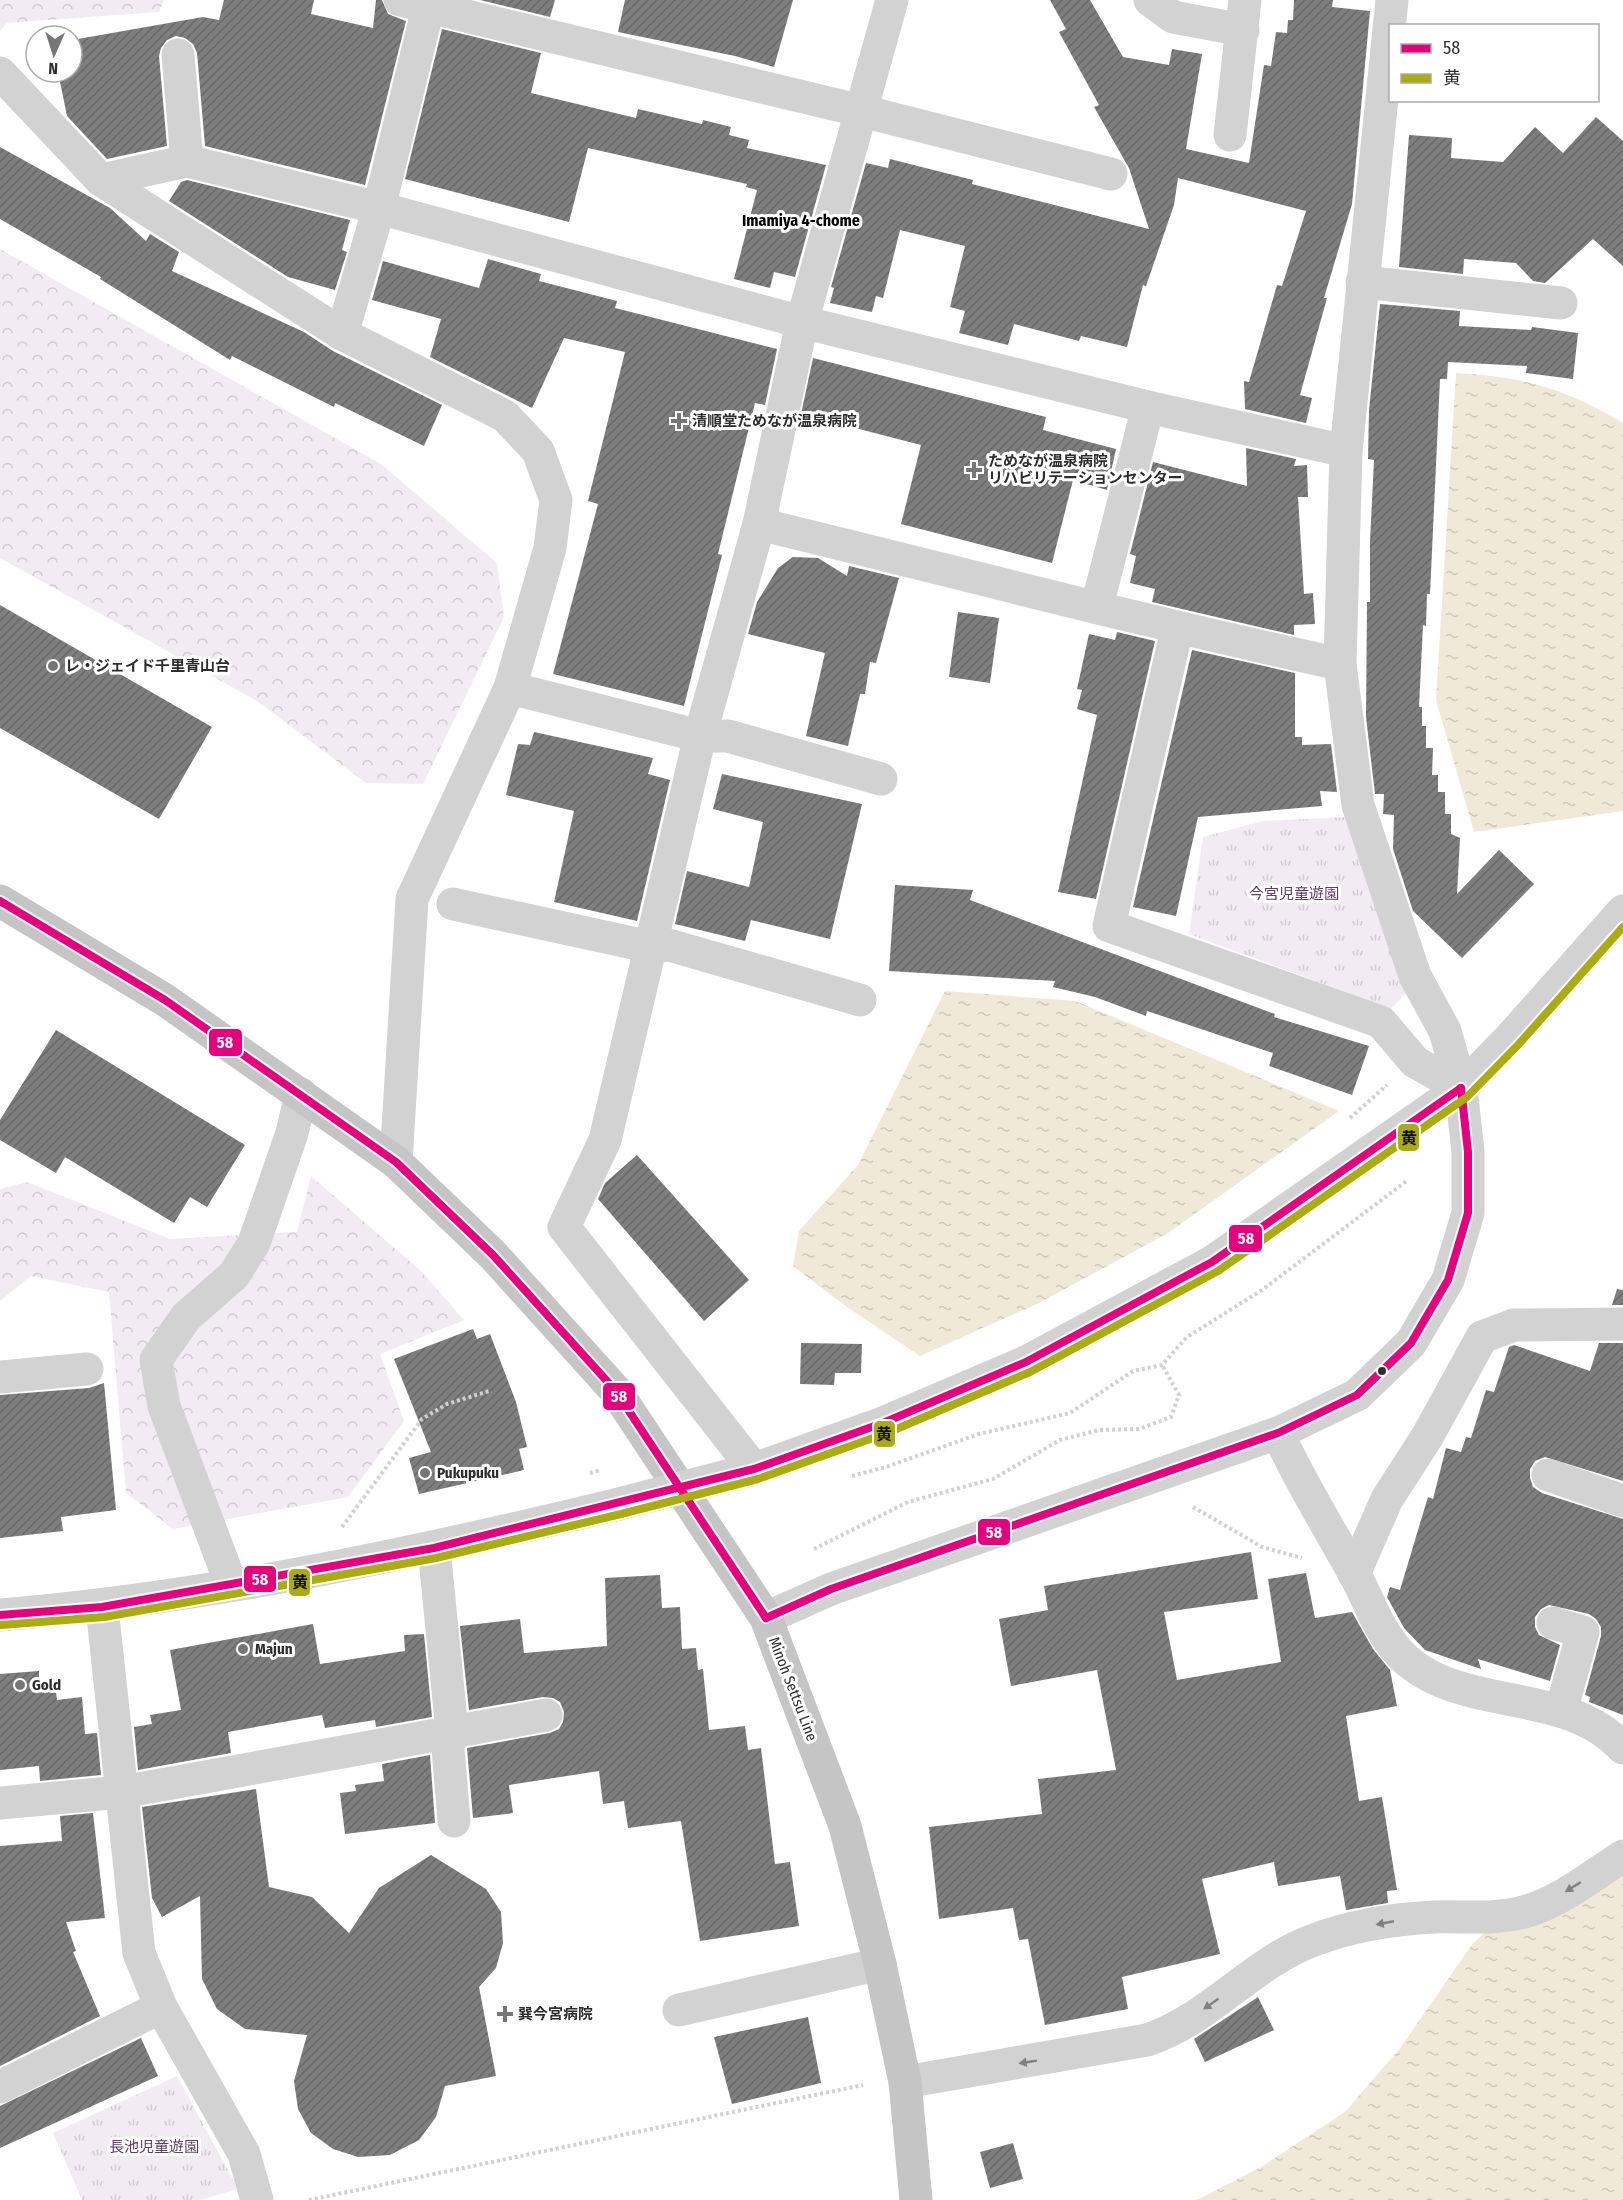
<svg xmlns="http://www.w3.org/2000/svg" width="1623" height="2200" font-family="'Fira Sans Condensed','Noto Sans JP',sans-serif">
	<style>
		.grass { fill: url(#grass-tufts) }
		.forest { fill: url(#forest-crowns) }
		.water { fill: url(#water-ripples) }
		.building { fill: url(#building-hatch) }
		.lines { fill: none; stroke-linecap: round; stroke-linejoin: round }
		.path { stroke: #d1d1d1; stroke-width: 4; stroke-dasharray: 3 3; stroke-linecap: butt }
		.minor { stroke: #d2d2d2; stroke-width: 33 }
		.major { stroke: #c5c5c5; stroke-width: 33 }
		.path-bridge { stroke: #d1d1d1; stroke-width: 4; stroke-dasharray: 3 3; stroke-linecap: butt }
		.minor-bridge { stroke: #d2d2d2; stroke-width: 33 }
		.bus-1-casing { stroke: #fff; stroke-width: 12 }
		.bus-2-casing { stroke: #fff; stroke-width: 12 }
		.bus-1 { stroke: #e5007d; stroke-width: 8 }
		.bus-2 { stroke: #abab12; stroke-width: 8 }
		.oneway { fill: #808080 }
		.poi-dot { fill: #767676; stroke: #fff; stroke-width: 2 }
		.bus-dot { fill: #2d2d2d; stroke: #fff; stroke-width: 2 }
		.labels { text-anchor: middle; stroke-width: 6; stroke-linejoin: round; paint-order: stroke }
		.poi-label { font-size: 15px; font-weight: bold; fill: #2d2d2d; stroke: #fff; text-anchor: start }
		.park-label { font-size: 15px; fill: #613d66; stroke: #fff }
		.street-label { font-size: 15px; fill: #2d2d2d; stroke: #fff }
		.neighbourhood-label { font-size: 16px; font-weight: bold; fill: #000; stroke: #fff }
		.line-badge { stroke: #fff; stroke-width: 2 }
		.badge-label { font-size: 16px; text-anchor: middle; font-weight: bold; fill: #fff }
		.pale-badge-label { font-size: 16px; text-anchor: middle; font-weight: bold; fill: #111 }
	</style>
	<defs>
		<pattern id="grass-tufts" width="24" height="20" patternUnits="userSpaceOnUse" patternTransform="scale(1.5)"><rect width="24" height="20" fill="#f2ebf3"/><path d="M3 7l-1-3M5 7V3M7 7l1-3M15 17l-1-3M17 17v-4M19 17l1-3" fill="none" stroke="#d0cad1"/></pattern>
		<pattern id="forest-crowns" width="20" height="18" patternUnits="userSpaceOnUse" patternTransform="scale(1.5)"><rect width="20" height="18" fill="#f2ebf3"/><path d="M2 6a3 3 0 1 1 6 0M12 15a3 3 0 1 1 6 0" fill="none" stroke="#d0cad1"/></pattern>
		<pattern id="water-ripples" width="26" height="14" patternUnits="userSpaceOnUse" patternTransform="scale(1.5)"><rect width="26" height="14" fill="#f0e9d8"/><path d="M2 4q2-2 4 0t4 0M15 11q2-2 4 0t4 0" fill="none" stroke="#cec8ba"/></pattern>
		<pattern id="building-hatch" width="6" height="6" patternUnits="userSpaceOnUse" patternTransform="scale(1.5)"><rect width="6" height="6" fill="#7e7e7e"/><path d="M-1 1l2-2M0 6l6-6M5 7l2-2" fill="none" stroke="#686868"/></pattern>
	</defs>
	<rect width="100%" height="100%" fill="#fff"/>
	<g class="grass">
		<path d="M1347,817l61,174 -17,18 -202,-75 14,-97 60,-16z"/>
		<path d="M177,2076l61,113 -38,11h-118l-29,-67z"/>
	</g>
	<g class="forest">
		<path d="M0,0h164l-5,12 -152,11 -7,8z"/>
		<path d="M0,249l381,215 116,99 7,54 -81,167 -57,-1 -109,-82 -257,-143z"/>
		<path d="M311,1176l109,94 44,50 -84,34 24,67 -56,76 -175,32 -47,-36 -17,-201 -78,-16 -31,25v-112l27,-7 143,57 127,-7z"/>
	</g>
	<g class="water">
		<path d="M1456,373c68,4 108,15 167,50v388l-149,21 -38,-132z"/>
		<path d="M945,991l130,10 264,110 -171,122 -129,70 -119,53 -73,-49 -54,-41 6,-35 59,-66z"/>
		<path d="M1623,1868v332h-426l64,-33 84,-55 56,-65 72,-104 17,-15z"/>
	</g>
	<g class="building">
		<path d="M224,0h90l-3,14 62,14 3,-28h6l6,14 18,7 -41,164 -160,-39 -8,-93 -4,-9 -8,-6 -9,-2 -9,4 -6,8 -2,8 8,90 -60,13 -40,-43 -9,-44h14v-32l131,-23 16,3z"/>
		<path d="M480,0h75l-5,17z"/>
		<path d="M625,0h168l-19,67 -39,-11 -117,-24z"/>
		<path d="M1050,0h40l33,57 46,8 3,-16 30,5 -16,95 63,14 15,-98 7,1 5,-34 11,1 1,-13h5l1,-20h39l-1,7 38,4 -18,193 -28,94h3l-27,97 12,3 -6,25 -61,-14 -1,-28 5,1 28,-97 5,1 24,-75 -128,-33 -4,27 -28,81 -3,-1 -16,62 -46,-11 -2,5 -65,-17 -6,21 -49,-12 6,-22 -15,-4 15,-61 -65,-16 -17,68 -7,-2 -4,16 -42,-9 4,-15 -3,-1 35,-124 22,5 2,-9 83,21 -1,4 177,45 -20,-61 -35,-61 5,-2 -40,-73 7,-3z"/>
		<path d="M442,29l99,24 -10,40 105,25 2,-9 64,15 1,-4 28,7 -2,8 20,5 -2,8 79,17 -31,112 -21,-5 -4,16 -36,-9 23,-89 -11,-3 1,-3 -159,-36 -19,74 -164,-43z"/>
		<path d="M1596,117l27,24v125l-30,-27 -48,44 -12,-2 -17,-18 -52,-4 -1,15 -64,-7 10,-132 43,3 -1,20 52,4 32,-35 28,26z"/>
		<path d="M0,147l110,61 36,33 4,-7 29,18 -7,19 132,61 29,19 109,54 -18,41 -89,-43 -1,4 -102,-51 -2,4 -130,-81 1,-2 -101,-58z"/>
		<path d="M187,180l163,40 -8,30 5,2 -12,38 -47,-13 -119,-76 12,-19z"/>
		<path d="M488,259l53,15 -2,7 78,20 -2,7 162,41 -12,56 -10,-2 -37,151 4,1 -38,151 -131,-32 45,-170 -10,-3 37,-149 -61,-14 -32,70 -102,-51 11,-38 -69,-19 11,-39 96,27z"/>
		<path d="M1380,304l80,7 -1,15 72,4 1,-3 46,6 -5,46 -47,-6 1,-7 -79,-4 -1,17h-7l-10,215h-3l-1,32 -3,-1 -4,82h3v19h4v22h7l-1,27h6v17h7v22h6v20l9,4 -3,56 42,-44 35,34 -72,74 -49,-47 -20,-62 1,-34 -11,-1 1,-20h-9l-9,-77 1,-115h3v-60l4,-82 -6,-1 1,-49z"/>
		<path d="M813,358l233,59 -3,13 73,19 -9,41 -34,-10 -21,83 -151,-39 20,-79 -120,-31z"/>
		<path d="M1246,448l50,11 -2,7 13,-1 1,32h-10l6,97 9,-1 2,31 -21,1v10l-142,-33 3,-13 -25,-6 6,-27 -6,-2 23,-92 94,24z"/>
		<path d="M793,557l25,1 29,18 2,-10 50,12 -23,85 -6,-1 -5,32h-5l-12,52 -42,-10 19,-83 -77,-19 9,-32 21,-34z"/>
		<path d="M0,605l212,122 -53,92 -159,-91z"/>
		<path d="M958,612l41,6 -9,65 -41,-6z"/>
		<path d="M1117,632l38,9 -59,258 -38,-7 39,-177 -20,-6 5,-19 -5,-1 12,-55 26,6z"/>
		<path d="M1192,650l103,23v64h7v8l29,-1 6,48 -17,-1 2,15 -124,11 -22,99 -43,-9z"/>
		<path d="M534,732l119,26 -5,16 22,6 -33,141 -83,-19 20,-91 -68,-16 12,-51 12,1z"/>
		<path d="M722,774l140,30 -32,135 -79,-19 -6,21 -70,-17 12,-53 62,16 14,-65 -50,-13z"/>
		<path d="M895,885l78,5 -3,10 305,114 -1,3 95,29 -17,49 -83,-29 4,-13 -126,-42 -1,5 -51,-19 -42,-10 2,-6 -166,-10z"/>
		<path d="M56,1030l189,115 -38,62 -17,-10 -16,26 -109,-66 -9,16 -56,-33v-20z"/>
		<path d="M637,1155l112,125 -45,41 -106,-122 7,-16z"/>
		<path d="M1617,1289l6,1v15h-11z"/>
		<path d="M473,1329l4,10 13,-5 26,68 11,45 -8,2 5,21 -105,24 -10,-36 22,-6 -37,-93z"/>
		<path d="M801,1343l61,1 -1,29h-26l-1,12 -34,-1z"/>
		<path d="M1599,1343h24v138l-78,-24 -10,4 -5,8v9l3,9 9,6 81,26v196l-34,-13 1,-5 -5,-2 16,-59v-9l-5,-8 -7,-5 -40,-9 -8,4 -6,8v10l4,8 21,10 -10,36 -72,-22 3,10 -56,-19 -21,-22 -17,-31 3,-10 10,3 28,-93 5,2 13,-51 15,4 5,-15 5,1 15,-48 8,2 15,-45 5,-2 76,26z"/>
		<path d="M104,1383l12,127 -55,7 2,14 -63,7v-143l89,-7z"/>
		<path d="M1251,1552l7,47 -94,13 13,68 104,-18 -13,-83 38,-6 9,45 37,-6 21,37 17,21 7,36 -51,10 13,85 23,-4 15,93 -10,1 1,12 -42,7 -6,-34 -62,10 -4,-24 -72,17 18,75 -98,23 6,32 -83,16 -17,-86 -9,1 -6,-32 -74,11 -10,-92 113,-13 -4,-35 78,-9 -19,-100 -86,16 -12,-67 49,-9 -4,-24z"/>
		<path d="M660,1575l2,33 18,-1 2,42 14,-1 2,22 5,-1 6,61 36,-4 3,24 13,-2 14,116 15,-2 9,64 -99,15 -19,-120 -53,7 -4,-27 -21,3 -4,-33 -90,14 4,28 -40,5 -6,-70 83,-15 9,-4 4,-7 1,-10 -4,-10 -7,-4 -10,-1 -74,13 -9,-84 60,-7 4,34 83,-7 -2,-68z"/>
		<path d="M313,1624l7,40 85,-13 -1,-16 20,-1 8,83 -56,10 -1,-7 -50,8 -3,-13 -94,17 3,21 -93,17 -4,-43 18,-3 -2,-9 31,-5 -11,-60z"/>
		<path d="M39,1671v15l16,-2 2,16 25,-3 3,37 12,-1 4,42 -61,6 -1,-15 -39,4v-96z"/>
		<path d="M430,1755l5,68 -90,11 -5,-41 16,-2 -1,-6 29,-4 -2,-17z"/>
		<path d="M256,1789l13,98 43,10 37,36 30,-45 52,-33 55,34 15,23 2,31 -7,25 -17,19 17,89 -51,10 -9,31 -17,23 -29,15 -32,2 -25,-8 -22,-16 -13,-24 -4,-28 13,-46 -62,-6 -28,-20 -15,-30 -2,-83 -38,21 -10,-19 -10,-91z"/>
		<path d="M93,1813l12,105 -39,4 10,29 -3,1 27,64 -100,50v-220l62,-5 -2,-25z"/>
		<path d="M1258,1997l16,33 -69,32 -11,-23z"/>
		<path d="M808,2017l13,66 -89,21 -18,-67z"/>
		<path d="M141,2038l17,38 -158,72v-42z"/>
		<path d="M1013,2143l10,36 -33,9 -10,-36z"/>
	</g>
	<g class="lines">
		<g class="path">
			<path d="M1350,1118l37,-33"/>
			<path d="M852,1476l34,-9 93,-33 91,-21 63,-42 29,-6 25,-28 75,-47 146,-110"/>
			<path d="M1193,1507l69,40 40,11"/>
			<path d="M342,1527l80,-108 25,-15 42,-13"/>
			<path d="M814,1549l94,-47 85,-23 67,-39 39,-10 40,-1 32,-12 8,-22 -17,-30"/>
			<path d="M309,2200l554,-115"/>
		</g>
		<g class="minor">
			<path d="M400,0l462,111 249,63"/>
			<path d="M892,0l-90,322 -43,202 -59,212 -95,404 -41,87 164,209 26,33 129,-46 143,-61 186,-100 249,-174 49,-50 113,-127"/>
			<path d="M1150,0l23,17 70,13"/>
			<path d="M178,55l9,106"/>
			<path d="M0,73l101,107 241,154 163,82 33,35 18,49 -6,48 -40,140 -98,211 -16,263"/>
			<path d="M1230,135l15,-135"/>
			<path d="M101,180l86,-19 192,47 423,114 346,85 198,44"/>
			<path d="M1362,282l199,21"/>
			<path d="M342,334l37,-126 51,-208"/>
			<path d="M759,524c194,47 386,98 581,140"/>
			<path d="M1097,606l51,-199"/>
			<path d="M1177,629l-68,297 272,96 34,40 46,26"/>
			<path d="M510,688l190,48h28l153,43"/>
			<path d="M453,904l198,43 18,-2 191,55"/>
			<path d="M0,1377l87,-8"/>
			<path d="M1278,1433c22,49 50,93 76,140 14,25 22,52 41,75 12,15 31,27 48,34 60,24 134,16 180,66"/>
			<path d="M1548,1475l75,26"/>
			<path d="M434,1548l18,183 -4,17 6,73"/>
			<path d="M1354,1574l33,-75 40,-62 55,-100 32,-12 109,-1"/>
			<path d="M231,1584l-67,-178 -8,-46 30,-43 48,-42 20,-32 38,-110 9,-39"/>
			<path d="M102,1607l37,346 22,54 83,147 13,46"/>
			<path d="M0,1615c208,-17 416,-62 619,-111"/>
			<path d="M766,1618l65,-29 447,-156 79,-38 54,-52 37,-63 20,-67v-61l-7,-64 -16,-57 -30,-55 -57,-171 -18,-141 6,-213 46,-451"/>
			<path d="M1553,1623l30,9 -22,79"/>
			<path d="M0,1803l122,-11 424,-77"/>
			<path d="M679,2010l201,-46"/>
			<path d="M905,2082l242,-42c62,-20 106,-78 167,-100 37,-14 81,-21 120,-23 31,-1 60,3 90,-5 36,-10 68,-36 99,-56"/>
			<path d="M0,2087l161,-80"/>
		</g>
		<path class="major" d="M0,901l165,99 231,162 97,93 122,135 151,228 79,208 35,138 25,118 11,118"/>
		<path class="path-bridge" d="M590,1473l11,-3"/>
		<path class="minor-bridge" d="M619,1504l135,-35"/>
		<defs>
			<g id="bus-1">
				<path d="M0,901l165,99 231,162 97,93 122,135 151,228"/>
				<path d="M0,1615l102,-8 332,-59 320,-79 129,-46 143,-61 186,-100 249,-174"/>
				<path d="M766,1618l65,-29 447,-156 79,-38 54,-52 37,-63 20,-67v-61l-7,-64"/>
			</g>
			<path id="bus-2" d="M1,1625l103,-8 332,-59 185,-44 137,-35 129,-46 143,-61 188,-101 249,-174 51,-52 105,-118"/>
		</defs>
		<use href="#bus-1" class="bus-1-casing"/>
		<use href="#bus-2" class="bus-2-casing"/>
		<use href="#bus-1" class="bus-1"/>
		<use href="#bus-2" class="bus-2"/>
	</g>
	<defs><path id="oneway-solid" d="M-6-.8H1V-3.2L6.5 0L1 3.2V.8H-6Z" transform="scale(1.5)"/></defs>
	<g class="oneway">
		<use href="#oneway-solid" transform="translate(1573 1887) rotate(148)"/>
		<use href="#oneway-solid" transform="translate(1385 1923) rotate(169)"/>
		<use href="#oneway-solid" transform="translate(1211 2004) rotate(145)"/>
		<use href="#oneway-solid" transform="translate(1028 2062) rotate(171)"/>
	</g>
	<g class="poi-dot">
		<path d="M676 412h6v6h6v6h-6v6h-6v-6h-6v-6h6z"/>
		<path d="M971 461h6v6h6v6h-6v6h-6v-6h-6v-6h6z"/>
		<circle cx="53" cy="666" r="6"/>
		<circle cx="425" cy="1473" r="6"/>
		<circle cx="243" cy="1649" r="6"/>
		<circle cx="20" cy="1685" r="6"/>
		<path d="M502 2005h6v6h6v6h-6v6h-6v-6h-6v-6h6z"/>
	</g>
	<circle class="bus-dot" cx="1382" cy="1371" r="5"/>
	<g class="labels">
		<g class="poi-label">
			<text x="692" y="426">清順堂ためなが温泉病院</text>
			<text x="988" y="466">ためなが温泉病院<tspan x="988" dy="17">リハビリテーションセンター</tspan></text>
			<text x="65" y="671">レ・ジェイド千里青山台</text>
			<text x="437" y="1478">Pukupuku</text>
			<text x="255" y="1654">Majun</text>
			<text x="32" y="1690">Gold</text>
			<text x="518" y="2019">巽今宮病院</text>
		</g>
		<g class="park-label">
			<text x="1294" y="899">今宮児童遊園</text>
			<text x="154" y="2152">長池児童遊園</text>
		</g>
		<g class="street-label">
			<text transform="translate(793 1689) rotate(69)" y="5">Minoh Settsu Line</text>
		</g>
		<g class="neighbourhood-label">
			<text x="801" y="226">Imamiya 4-chome</text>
		</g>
	</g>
	<g class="line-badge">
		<rect x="208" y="1028" width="35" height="29" rx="6" fill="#e5007d"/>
		<rect x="1397" y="1123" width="23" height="29" rx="6" fill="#abab12"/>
		<rect x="1228" y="1224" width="35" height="29" rx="6" fill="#e5007d"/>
		<rect x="602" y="1382" width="34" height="29" rx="6" fill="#e5007d"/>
		<rect x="873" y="1420" width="23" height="28" rx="6" fill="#abab12"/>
		<rect x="977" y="1518" width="34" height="28" rx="6" fill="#e5007d"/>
		<rect x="243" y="1565" width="34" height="28" rx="6" fill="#e5007d"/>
		<rect x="288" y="1568" width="23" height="29" rx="6" fill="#abab12"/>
	</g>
	<g class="badge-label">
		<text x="225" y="1048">58</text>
		<text x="1246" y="1244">58</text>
		<text x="619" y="1402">58</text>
		<text x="994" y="1538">58</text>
		<text x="260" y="1585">58</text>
	</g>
	<g class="pale-badge-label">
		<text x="1409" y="1144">黄</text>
		<text x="884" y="1440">黄</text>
		<text x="300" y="1588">黄</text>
	</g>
	<rect x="1389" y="24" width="210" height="78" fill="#ffffff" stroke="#ababab" stroke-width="1.5"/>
	<rect x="1401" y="44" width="30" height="9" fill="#e5007d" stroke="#ababab" stroke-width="1.5"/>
	<text x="1443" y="54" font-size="18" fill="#2d2d2d">58</text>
	<rect x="1401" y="74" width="30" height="9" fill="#abab12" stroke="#ababab" stroke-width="1.5"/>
	<text x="1443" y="84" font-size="18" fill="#2d2d2d">黄</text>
	<g transform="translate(54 54) rotate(183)"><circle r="28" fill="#ffffff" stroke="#ababab" stroke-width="1.5"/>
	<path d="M0-4.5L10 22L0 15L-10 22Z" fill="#767676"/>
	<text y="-9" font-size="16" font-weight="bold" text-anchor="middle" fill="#2d2d2d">N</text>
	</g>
</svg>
